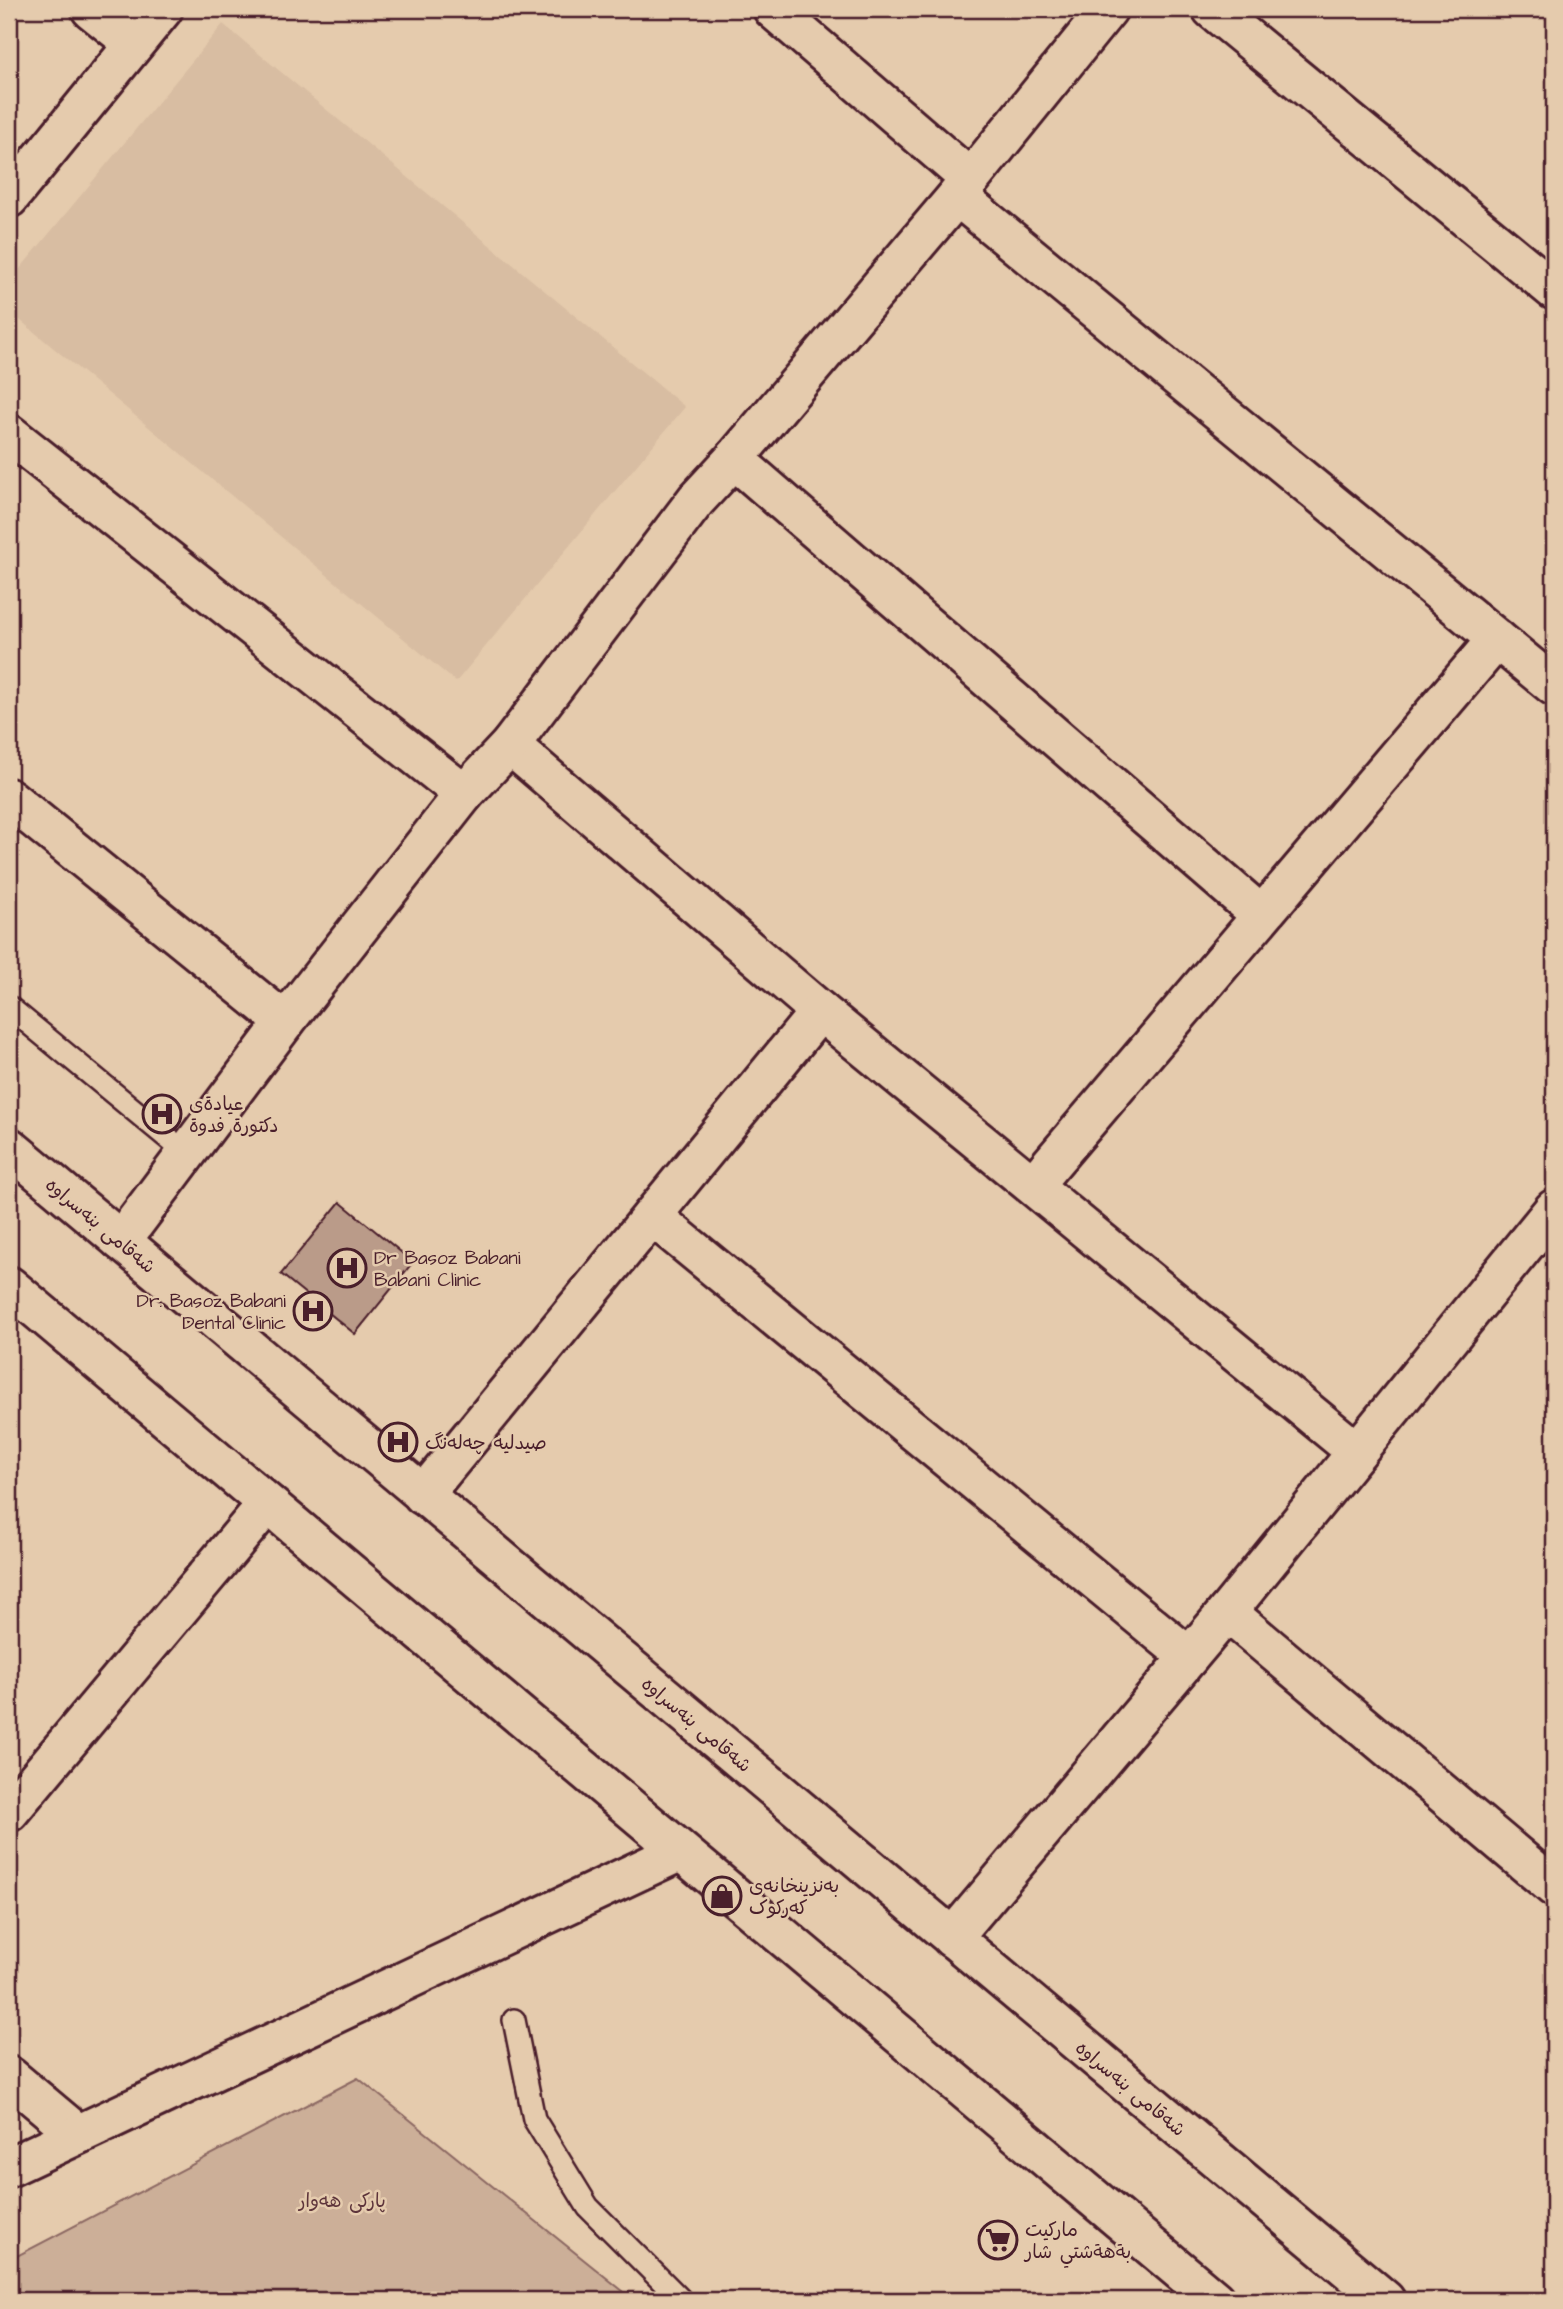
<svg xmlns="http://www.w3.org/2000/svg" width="1563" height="2309" font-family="'Architects Daughter','Playpen Sans Arabic',sans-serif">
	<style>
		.built { fill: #d8bda2 }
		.green { fill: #ccaf98; stroke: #8b6762; stroke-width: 2 }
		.building { fill: #ba9b89; stroke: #4a1f2b; stroke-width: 2 }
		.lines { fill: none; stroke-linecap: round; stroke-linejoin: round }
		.service-casing { stroke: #4a1f2b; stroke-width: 26 }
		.minor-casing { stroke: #4a1f2b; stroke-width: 44 }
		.secondary-casing { stroke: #4a1f2b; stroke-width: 44 }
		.service { stroke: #e5cbad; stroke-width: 21 }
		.minor { stroke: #e5cbad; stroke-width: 38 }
		.secondary { stroke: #e5cbad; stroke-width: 38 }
		.labels { text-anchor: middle; stroke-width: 5; stroke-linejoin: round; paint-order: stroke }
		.poi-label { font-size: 19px; fill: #4a1f2b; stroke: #e5cbad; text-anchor: start }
		.street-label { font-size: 19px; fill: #4a1f2b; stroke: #e5cbad }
		.park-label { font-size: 19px; fill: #5e353b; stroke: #e5cbad }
	</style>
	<rect width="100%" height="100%" fill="#e5cbad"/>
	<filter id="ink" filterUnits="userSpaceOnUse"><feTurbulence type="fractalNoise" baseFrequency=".0143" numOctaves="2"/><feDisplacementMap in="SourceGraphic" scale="14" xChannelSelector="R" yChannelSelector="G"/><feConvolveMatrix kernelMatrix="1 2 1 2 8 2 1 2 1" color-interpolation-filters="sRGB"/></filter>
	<g filter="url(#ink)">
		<path class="built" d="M223,24l462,383 -229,275 -447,-371v-29z"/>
		<path class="green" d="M358,2078l276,222h-625v-40z"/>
		<path class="building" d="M340,1202l73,60 -58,72 -74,-60z"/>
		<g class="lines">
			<defs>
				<g id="service">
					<path d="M9,1007l177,146"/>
					<path d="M514,2020l20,99 54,88 93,93"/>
				</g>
				<g id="minor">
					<path d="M91,9l42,34"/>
					<path d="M773,9l197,170"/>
					<path d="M1212,9l342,281"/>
					<path d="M957,196l597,490"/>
					<path d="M9,198l154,-189"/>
					<path d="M9,434l455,360"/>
					<path d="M734,459l527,456"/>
					<path d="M510,745l310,266 537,441"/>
					<path d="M9,798l276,224"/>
					<path d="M1033,1185l464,-546"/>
					<path d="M652,1216l537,441"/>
					<path d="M121,1241l164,-219 179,-228 46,-49 186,-245 38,-41 223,-263 151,-187"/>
					<path d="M423,1495l397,-484"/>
					<path d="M1227,1612l327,275"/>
					<path d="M9,1812l258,-308"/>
					<path d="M952,1938l275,-326 327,-403"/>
					<path d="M9,2076l69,58"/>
					<path d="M9,2167l670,-315"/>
				</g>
				<g id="secondary">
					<path d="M9,1147l1376,1153"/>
					<path d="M9,1286l1206,1014"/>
				</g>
			</defs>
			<use href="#service" class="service-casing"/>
			<use href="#minor" class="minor-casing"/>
			<use href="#secondary" class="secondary-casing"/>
			<use href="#service" class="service"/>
			<use href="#minor" class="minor"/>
			<use href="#secondary" class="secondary"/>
		</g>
	</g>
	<defs>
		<symbol id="hospital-ring" viewBox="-11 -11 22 22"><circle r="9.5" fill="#e5cbad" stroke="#4a1f2b" stroke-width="1.5"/><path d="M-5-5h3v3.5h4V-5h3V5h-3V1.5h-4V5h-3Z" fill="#4a1f2b"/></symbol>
		<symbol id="shop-ring" viewBox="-11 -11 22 22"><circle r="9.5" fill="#e5cbad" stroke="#4a1f2b" stroke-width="1.5"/><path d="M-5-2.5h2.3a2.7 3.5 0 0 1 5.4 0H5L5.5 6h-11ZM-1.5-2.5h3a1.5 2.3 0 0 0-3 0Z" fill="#4a1f2b"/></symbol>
		<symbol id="supermarket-ring" viewBox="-11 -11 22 22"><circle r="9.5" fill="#e5cbad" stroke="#4a1f2b" stroke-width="1.5"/><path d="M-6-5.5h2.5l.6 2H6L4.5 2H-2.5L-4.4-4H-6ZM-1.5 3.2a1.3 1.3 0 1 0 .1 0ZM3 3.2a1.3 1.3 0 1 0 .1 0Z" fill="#4a1f2b"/></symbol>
	</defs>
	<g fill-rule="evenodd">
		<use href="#hospital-ring" x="140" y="1092" width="44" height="44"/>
		<use href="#hospital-ring" x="325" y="1246" width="44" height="44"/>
		<use href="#hospital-ring" x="291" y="1289" width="44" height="44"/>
		<use href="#hospital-ring" x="376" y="1420" width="44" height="44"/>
		<use href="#shop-ring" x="700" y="1874" width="44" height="44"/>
		<use href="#supermarket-ring" x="976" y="2218" width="44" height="44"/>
	</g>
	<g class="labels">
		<g class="poi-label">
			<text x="189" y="1110">عيادةی<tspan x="189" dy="22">دكتورة فدوة</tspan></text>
			<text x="374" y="1264">Dr Basoz Babani<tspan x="374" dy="22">Babani Clinic</tspan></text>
			<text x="286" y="1307" text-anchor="end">Dr. Basoz Babani<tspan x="286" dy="22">Dental Clinic</tspan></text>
			<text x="425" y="1449">صیدلیە چەلەنگ</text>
			<text x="749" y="1892">بەنزینخانەی<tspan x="749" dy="22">کەرکوک</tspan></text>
			<text x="1025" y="2236">ماركيت<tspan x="1025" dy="22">بةهةشتي شار</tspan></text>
		</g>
		<g class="street-label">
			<text transform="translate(101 1225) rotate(40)" y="7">شەقامی بنەسراوە</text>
			<text transform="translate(697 1724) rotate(40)" y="7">شەقامی بنەسراوە</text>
			<text transform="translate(1131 2088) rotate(40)" y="7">شەقامی بنەسراوە</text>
		</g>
		<g class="park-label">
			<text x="342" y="2207">پارکی هەوار</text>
		</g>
	</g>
	<rect width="1563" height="2309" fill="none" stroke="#e5cbad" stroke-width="35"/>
	<rect x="18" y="18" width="1528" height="2274" fill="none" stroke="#4a1f2b" stroke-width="2.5" filter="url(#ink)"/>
</svg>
